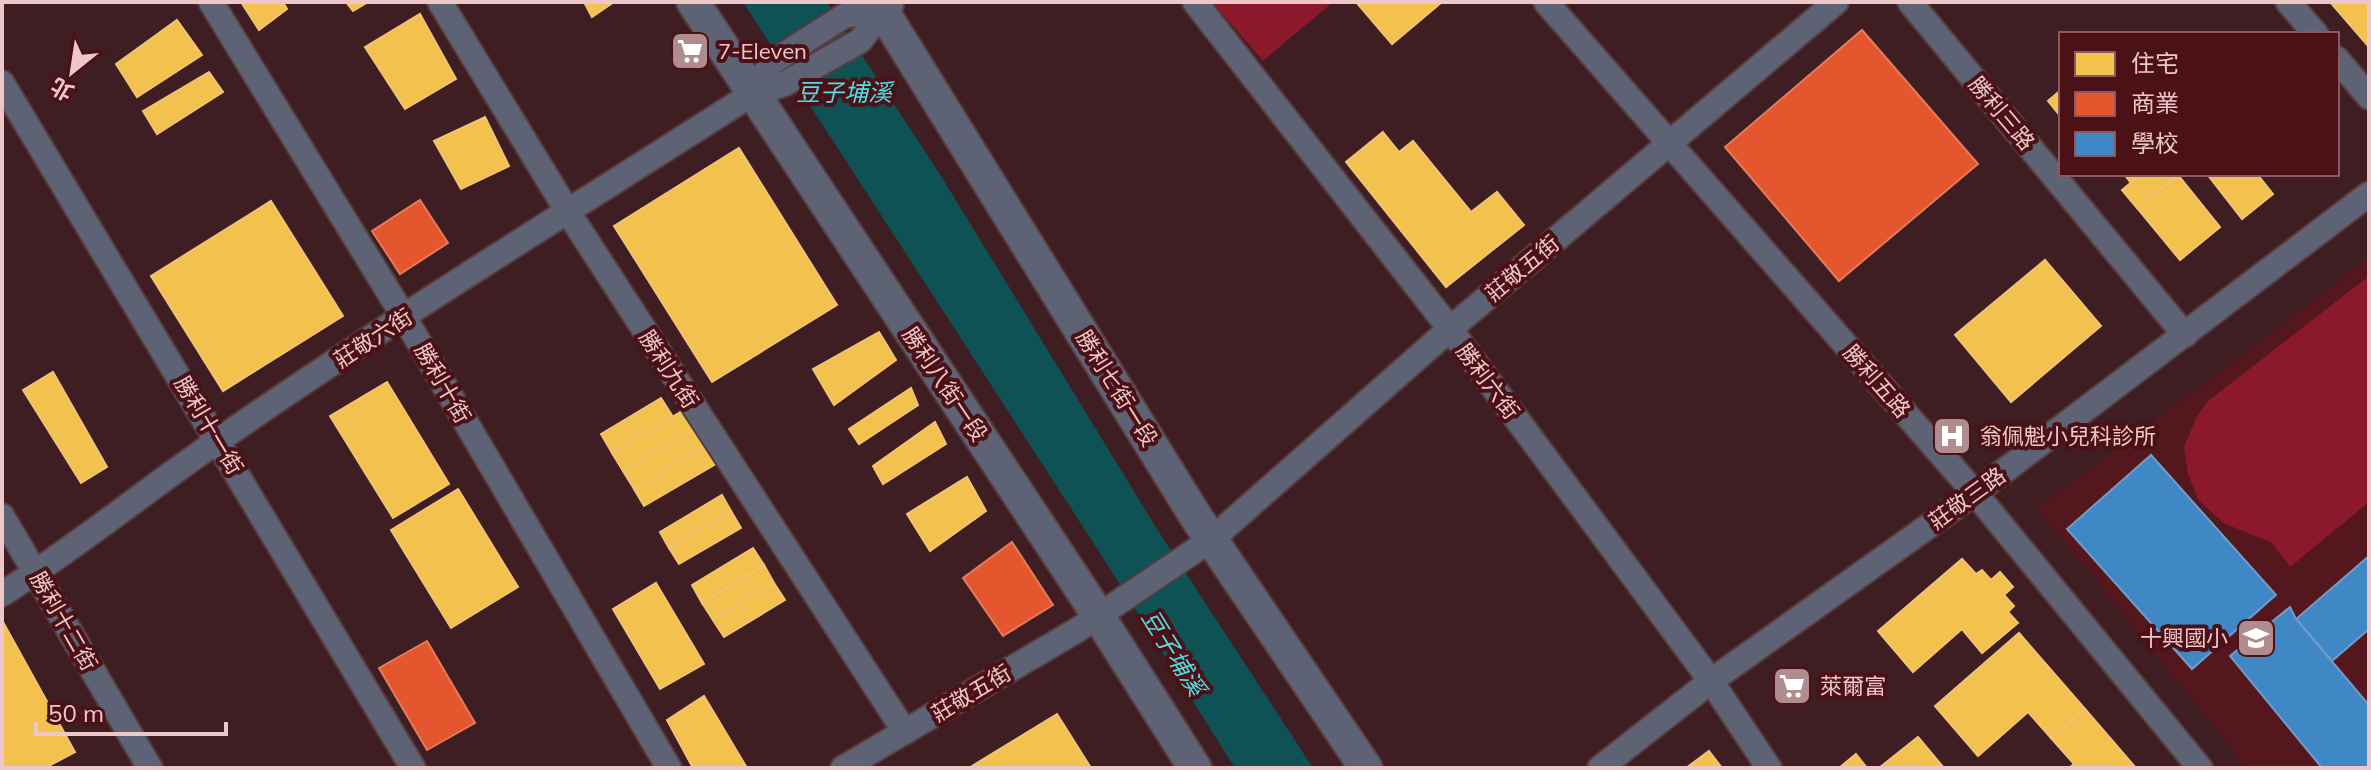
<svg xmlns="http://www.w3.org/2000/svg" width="2371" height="770" font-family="Mulish,'Noto Sans TC',sans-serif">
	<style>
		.built { fill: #54171d }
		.green { fill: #8b192b }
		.water { fill: #0f5255 }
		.homes { fill: #f2c14e; stroke: #f1c373; stroke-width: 2 }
		.shops { fill: #e4572e; stroke: #e7795c; stroke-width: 2 }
		.schools { fill: #3f88c5; stroke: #749bc6; stroke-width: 2 }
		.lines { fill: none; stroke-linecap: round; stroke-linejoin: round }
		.minor-casing { stroke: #583c3e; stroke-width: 28 }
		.tertiary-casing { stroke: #583c3e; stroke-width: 36 }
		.minor { stroke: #5d6375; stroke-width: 24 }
		.tertiary { stroke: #5d6375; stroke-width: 32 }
		.labels { text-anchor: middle; stroke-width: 8; stroke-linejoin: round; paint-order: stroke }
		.poi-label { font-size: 22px; fill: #eec8c8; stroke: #4b1117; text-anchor: start }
		.street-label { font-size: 22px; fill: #eec8c8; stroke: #4b1117 }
		.water-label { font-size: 24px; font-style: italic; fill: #50dee4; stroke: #4b1117 }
	</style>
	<rect width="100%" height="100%" fill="#3e1e22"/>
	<path class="built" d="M2369,257v511h-122l-210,-260 209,-156z"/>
	<g class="green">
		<path d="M1212,2h121l-70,59z"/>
		<path d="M2369,276v226l-79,65 -19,-25 -46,-18 -26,-23 -11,-27 -4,-27 13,-31 11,-15z"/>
	</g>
	<path class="water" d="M743,2h84l114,174 216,353 156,239h-78l-137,-218z"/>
	<g class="homes">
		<path d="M241,2h42l4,7 -28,21z"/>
		<path d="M346,2h22l-15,9z"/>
		<path d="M584,2h30l-22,15z"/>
		<path d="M1356,2h86l-50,42z"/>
		<path d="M2330,2h39v45z"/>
		<path d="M420,14l36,65 -51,30 -40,-62z"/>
		<path d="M177,20l25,35 -65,42 -21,-33z"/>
		<path d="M209,72l14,20 -66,42 -14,-23z"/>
		<path d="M2061,90v27l-13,-16z"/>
		<path d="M485,117l24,49 -48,23 -27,-48z"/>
		<path d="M1383,132l16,20 14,-11 58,71 26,-20 27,33 -78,62 -100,-125z"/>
		<path d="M739,148l98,157 -125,77 -98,-156z"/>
		<path d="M2124,174h17l-10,9z"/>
		<path d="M2141,174h36l1,1 -41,33 -15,-18z"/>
		<path d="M2207,174h50l16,20 -31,25z"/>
		<path d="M2178,175l42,52 -40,33 -43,-52z"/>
		<path d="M271,201l72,115 -120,75 -72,-115z"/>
		<path d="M2045,260l56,66 -90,76 -56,-67z"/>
		<path d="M879,332l17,28 -62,45 -21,-36z"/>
		<path d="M53,372l54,95 -26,16 -58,-93z"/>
		<path d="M387,382l62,102 -56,34 -63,-102z"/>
		<path d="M911,388l7,17 -59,39 -10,-15z"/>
		<path d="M661,398l12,19 -61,36 -11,-19z"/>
		<path d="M684,410l11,19 -72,42 -11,-18z"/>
		<path d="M935,422l11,22 -63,40 -10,-18z"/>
		<path d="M695,429l10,17 -71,43 -11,-18z"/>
		<path d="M705,446l11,18 -72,42 -10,-17z"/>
		<path d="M967,477l19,34 -56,40 -23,-37z"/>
		<path d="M458,489l60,98 -67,41 -60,-98z"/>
		<path d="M722,495l9,16 -62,37 -9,-16z"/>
		<path d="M731,511l10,17 -62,36 -10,-16z"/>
		<path d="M753,548l11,17 -62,38 -10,-18z"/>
		<path d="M1962,559l14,15 6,-4 9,10 9,-8 13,15 -9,8 10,11 -6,6 10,11 -36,30 -20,-24 -49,43 -35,-41z"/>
		<path d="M764,565l10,18 -61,37 -11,-17z"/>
		<path d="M656,583l48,81 -44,25 -47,-80z"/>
		<path d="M774,583l11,17 -61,37 -11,-17z"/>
		<path d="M3,622l72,130 -30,16h-43z"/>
		<path d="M2019,633l66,76 -34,29 -23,-26 -50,44 -43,-50z"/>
		<path d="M704,696l43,72h-54l-26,-48z"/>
		<path d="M2085,709l51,59h-67l5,-4 -23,-26z"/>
		<path d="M1057,714l34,54h-118l-1,-2z"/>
		<path d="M1918,737l26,31h-65z"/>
		<path d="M1709,751l13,17h-36z"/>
		<path d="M1856,754l11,14h-28z"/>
	</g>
	<g class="shops">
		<path d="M1862,30l116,134 -139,117 -114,-134z"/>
		<path d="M420,200l28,43 -48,31 -28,-43z"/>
		<path d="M1012,542l41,63 -50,31 -40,-58z"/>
		<path d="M427,641l48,82 -48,27 -48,-82z"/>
	</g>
	<g class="schools">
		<path d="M2151,455l125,140 -84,74 -125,-140z"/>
		<path d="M2369,556v73l-37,32 -36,-42z"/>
		<path d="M2290,607l6,12 73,86v63h-47l-92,-112z"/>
	</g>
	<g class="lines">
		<defs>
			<g id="minor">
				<path d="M211,2l193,315 265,451"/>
				<path d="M440,2l128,210 337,520"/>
				<path d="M1195,2l255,327 261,352 58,87"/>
				<path d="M1546,2l429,491 225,275"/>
				<path d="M1910,2l275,333"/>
				<path d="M2288,2l28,32"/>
				<path d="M2337,59l32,38"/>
				<path d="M2,83l411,685"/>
				<path d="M752,94l19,-31 73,-47 39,-6 8,-5"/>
				<path d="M2,516l148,252"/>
				<path d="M2,594c75,-47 144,-104 217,-154 174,-121 355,-232 533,-346l32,-10 76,-43 23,-31"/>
				<path d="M843,768l236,-139 133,-90 238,-210 386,-327"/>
				<path d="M1600,768l111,-87 264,-188 394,-299"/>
			</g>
			<g id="tertiary">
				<path d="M693,2l392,593 110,173"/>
				<path d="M877,2l319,515 170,251"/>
			</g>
		</defs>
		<use href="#minor" class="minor-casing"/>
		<use href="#tertiary" class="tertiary-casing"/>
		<use href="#minor" class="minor"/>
		<use href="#tertiary" class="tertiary"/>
	</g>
	<defs>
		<symbol id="supermarket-square" viewBox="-11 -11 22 22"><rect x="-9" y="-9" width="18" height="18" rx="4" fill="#b08c8e" stroke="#4b1117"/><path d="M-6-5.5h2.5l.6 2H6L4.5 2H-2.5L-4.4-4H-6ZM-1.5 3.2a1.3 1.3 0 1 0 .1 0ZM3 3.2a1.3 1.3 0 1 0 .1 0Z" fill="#fff"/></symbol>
		<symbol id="hospital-square" viewBox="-11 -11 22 22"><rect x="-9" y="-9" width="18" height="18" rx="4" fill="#b08c8e" stroke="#4b1117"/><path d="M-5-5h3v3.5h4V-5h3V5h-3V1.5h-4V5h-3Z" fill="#fff"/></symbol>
		<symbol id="school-square" viewBox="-11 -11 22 22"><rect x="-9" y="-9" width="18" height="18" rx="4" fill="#b08c8e" stroke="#4b1117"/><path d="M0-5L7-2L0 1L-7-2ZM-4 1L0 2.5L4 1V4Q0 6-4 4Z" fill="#fff"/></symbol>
	</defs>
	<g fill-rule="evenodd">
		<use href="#supermarket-square" x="668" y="29" width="44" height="44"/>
		<use href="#hospital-square" x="1930" y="414" width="44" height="44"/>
		<use href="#school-square" x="2234" y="616" width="44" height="44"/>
		<use href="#supermarket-square" x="1770" y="664" width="44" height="44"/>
	</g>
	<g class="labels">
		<g class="poi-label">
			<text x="718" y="59">7-Eleven</text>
			<text x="1980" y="444">翁佩魁小兒科診所</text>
			<text x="2228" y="646" text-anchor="end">十興國小</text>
			<text x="1820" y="694">萊爾富</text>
		</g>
		<g class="street-label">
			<text transform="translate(2002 113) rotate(50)" y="8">勝利三路</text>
			<text transform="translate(1522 268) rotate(-40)" y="8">莊敬五街</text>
			<text transform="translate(373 338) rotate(-33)" y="8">莊敬六街</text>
			<text transform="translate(669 369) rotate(57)" y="8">勝利九街</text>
			<text transform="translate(1488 381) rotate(53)" y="8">勝利六街</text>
			<text transform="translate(1877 381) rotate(49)" y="8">勝利五路</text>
			<text transform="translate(443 383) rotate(60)" y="8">勝利十街</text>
			<text transform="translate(945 384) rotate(56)" y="8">勝利八街一段</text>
			<text transform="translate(1117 388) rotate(58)" y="8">勝利七街一段</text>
			<text transform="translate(209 425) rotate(59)" y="8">勝利十一街</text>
			<text transform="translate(1967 498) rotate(-36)" y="8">莊敬三路</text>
			<text transform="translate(64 621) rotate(60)" y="8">勝利十二街</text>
			<text transform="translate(971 693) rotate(-31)" y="8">莊敬五街</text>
		</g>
		<g class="water-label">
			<text x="844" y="101">豆子埔溪</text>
			<text transform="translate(1173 653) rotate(58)" y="8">豆子埔溪</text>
		</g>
	</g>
	<rect width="2371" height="770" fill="none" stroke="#eec8c8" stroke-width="8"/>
	<rect x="2059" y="32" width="280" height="144" fill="#4b1117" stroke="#8c5a5e" stroke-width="2"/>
	<rect x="2075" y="52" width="40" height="24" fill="#f2c14e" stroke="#8c5a5e" stroke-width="2"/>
	<text x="2131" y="72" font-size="24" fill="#eec8c8">住宅</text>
	<rect x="2075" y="92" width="40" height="24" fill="#e4572e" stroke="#8c5a5e" stroke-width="2"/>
	<text x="2131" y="112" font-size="24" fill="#eec8c8">商業</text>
	<rect x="2075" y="132" width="40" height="24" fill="#3f88c5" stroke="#8c5a5e" stroke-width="2"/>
	<text x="2131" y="152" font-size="24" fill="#eec8c8">學校</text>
	<g transform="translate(72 72) rotate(210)" stroke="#4b1117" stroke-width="6" paint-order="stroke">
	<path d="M0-6L14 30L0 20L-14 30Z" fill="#eec8c8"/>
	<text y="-12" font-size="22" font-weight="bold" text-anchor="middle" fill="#eec8c8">北</text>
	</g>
	<path d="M36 722v12h190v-12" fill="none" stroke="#eec8c8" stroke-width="4"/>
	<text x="48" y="722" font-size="24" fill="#eec8c8" stroke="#4b1117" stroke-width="6" paint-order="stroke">50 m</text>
</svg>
